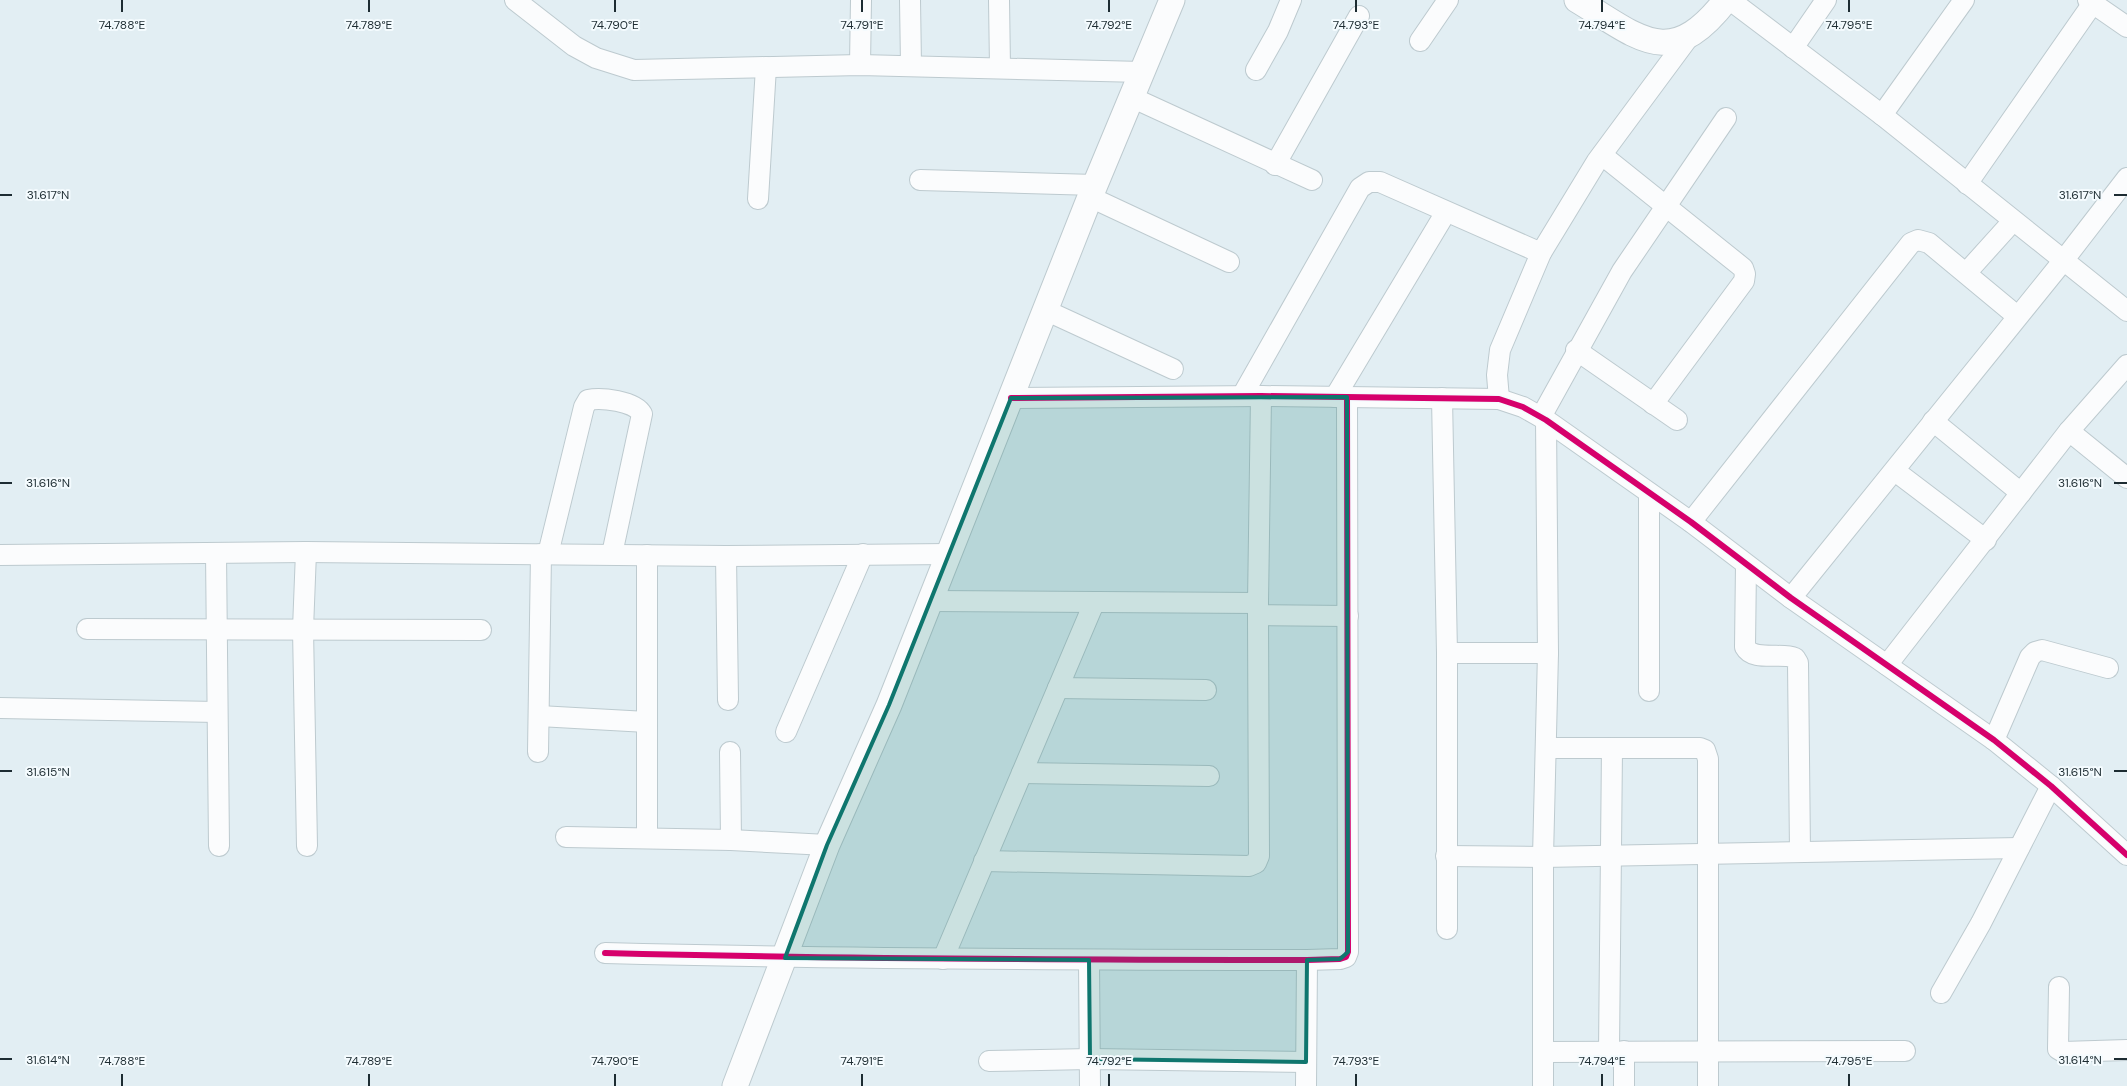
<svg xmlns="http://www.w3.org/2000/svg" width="2127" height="1086" font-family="'DM Sans',sans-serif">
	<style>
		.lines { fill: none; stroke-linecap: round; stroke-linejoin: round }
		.minor-casing { stroke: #bdcacf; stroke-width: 22 }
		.tertiary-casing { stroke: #bdcacf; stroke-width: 27 }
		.minor { stroke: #fbfcfd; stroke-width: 20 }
		.tertiary { stroke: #fbfcfd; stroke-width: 25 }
		.cycleway-casing { stroke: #f4fbfe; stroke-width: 9 }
		.cycleway { stroke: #d6006c; stroke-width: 6 }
		.marked { fill: #0f766e; fill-opacity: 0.2; stroke: #0f766e; stroke-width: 4; stroke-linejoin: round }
		.ticks { fill: none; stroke: #1d2c32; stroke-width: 2 }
		.ticks-label { font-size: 12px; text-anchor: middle; fill: #1d2c32; stroke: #f4fbfe; stroke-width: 4; stroke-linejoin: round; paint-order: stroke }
	</style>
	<rect width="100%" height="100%" fill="#e2eef3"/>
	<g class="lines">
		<defs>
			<g id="minor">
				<path d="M515,0l59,46 22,12 38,12 226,-5 282,7"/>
				<path d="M910,0l1,65"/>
				<path d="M999,0l1,67"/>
				<path d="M1730,0l152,115 245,196"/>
				<path d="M2088,0l39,27"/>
				<path d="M1420,41l28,-41"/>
				<path d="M1793,48l33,-48"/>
				<path d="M860,65l1,-65"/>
				<path d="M1256,70l22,-39 13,-31"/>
				<path d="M1131,97l181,83"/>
				<path d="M1882,115l82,-115"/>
				<path d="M1602,155l141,113 2,6 -1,7 -91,123"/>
				<path d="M1275,165l84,-149"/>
				<path d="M920,180l175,5"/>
				<path d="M1967,184l126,-181"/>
				<path d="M1090,197l139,65"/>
				<path d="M758,199l8,-132"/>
				<path d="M1967,272l46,-51"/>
				<path d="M1045,310l128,59"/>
				<path d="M1576,350l101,70"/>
				<path d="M1242,396l118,-208 9,-6h11l161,71"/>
				<path d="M1335,397l111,-185"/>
				<path d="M1011,398l250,-2 238,3 24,8 23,13 145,102 100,76 203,142 57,46 76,69"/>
				<path d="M1442,398l5,255v276"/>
				<path d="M1499,399l-2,-24 3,-25 41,-97 56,-92 91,-123"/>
				<path d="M1541,417l81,-146 104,-153"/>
				<path d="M1933,421l88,72"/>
				<path d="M2069,431l58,47"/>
				<path d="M1895,471l91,69"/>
				<path d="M1691,522l220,-279 7,-3 11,3 88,73"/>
				<path d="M306,552l-3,77 4,217"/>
				<path d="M216,553l3,293"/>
				<path d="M548,554l36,-147 4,-7c13,-3 47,1 54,14l-30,140"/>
				<path d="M0,555l306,-3 420,4 223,-2"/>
				<path d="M647,555v283"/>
				<path d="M726,556l2,144"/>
				<path d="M1746,565l-1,82c8,15 36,5 50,11l3,5 2,189"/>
				<path d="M1791,598l272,-337 64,-83"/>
				<path d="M929,601l329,2 3,-207"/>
				<path d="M1258,603v12l90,1"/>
				<path d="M87,629l394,1"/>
				<path d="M1447,653h101"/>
				<path d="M1887,665l182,-234 58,-66"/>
				<path d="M1058,688l148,2"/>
				<path d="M1649,691v-198"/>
				<path d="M0,708l217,4"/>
				<path d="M539,716l108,6"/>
				<path d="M786,732l77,-178"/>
				<path d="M1994,740l36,-83 5,-5 7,-2 66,18"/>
				<path d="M1547,748h153l5,2 3,9v327"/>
				<path d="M538,752l3,-198"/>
				<path d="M730,752l1,88"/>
				<path d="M1022,773l187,3"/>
				<path d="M566,837l165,3 96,5"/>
				<path d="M1446,856l97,1 476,-9"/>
				<path d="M984,861l265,5 7,-3 3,-7 -1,-241"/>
				<path d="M605,953c234,6 468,7 702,7l33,-1 6,-2 2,-5 -1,-555"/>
				<path d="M943,959l151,-356"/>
				<path d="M1089,960l1,126"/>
				<path d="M2059,987l-1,62 5,3 64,-2"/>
				<path d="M1941,993l40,-70 70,-137"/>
				<path d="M1609,1051l3,-303"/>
				<path d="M1543,1052l362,-1"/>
				<path d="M989,1061l101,-2 216,3"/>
				<path d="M1306,1086l1,-126"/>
				<path d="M1543,1086v-229l5,-204 -2,-233"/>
				<path d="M1624,1086v-35"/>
			</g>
			<g id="tertiary">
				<path d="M1577,0c63,38 93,72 149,0"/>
				<path d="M735,1086l92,-241 62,-140 201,-508 82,-197"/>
			</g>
		</defs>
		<use href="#minor" class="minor-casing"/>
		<use href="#tertiary" class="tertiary-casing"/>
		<use href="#minor" class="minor"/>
		<use href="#tertiary" class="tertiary"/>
		<defs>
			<g id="cycleway">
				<path d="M1011,398l250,-2 238,3 24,8 23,13 145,102 100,76 203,142 57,46 76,69"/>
				<path d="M605,953c234,6 468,7 702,7l33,-1 6,-2 2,-5 -1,-555"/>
			</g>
		</defs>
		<use href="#cycleway" class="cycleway-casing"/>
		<use href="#cycleway" class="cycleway"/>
	</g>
	<path class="marked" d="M1347,397l1,555 -8,7 -33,1 -1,102 -216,-3 -1,-99 -304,-2 42,-113 62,-140 122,-307z"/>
	<path class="ticks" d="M122,0v12M369,0v12M615,0v12M862,0v12M1109,0v12M1356,0v12M1602,0v12M1849,0v12M0,195h12M2114,195h13M0,483h12M2114,483h13M0,771h12M2114,771h13M0,1059h12M2114,1059h13M122,1074v12M369,1074v12M615,1074v12M862,1074v12M1109,1074v12M1356,1074v12M1602,1074v12M1849,1074v12"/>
	<g class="ticks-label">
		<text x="122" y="29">74.788°E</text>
		<text x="369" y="29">74.789°E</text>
		<text x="615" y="29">74.790°E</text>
		<text x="862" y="29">74.791°E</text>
		<text x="1109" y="29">74.792°E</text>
		<text x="1356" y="29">74.793°E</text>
		<text x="1602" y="29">74.794°E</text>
		<text x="1849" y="29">74.795°E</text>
		<text x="48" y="199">31.617°N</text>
		<text x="2080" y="199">31.617°N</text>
		<text x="48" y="487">31.616°N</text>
		<text x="2080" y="487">31.616°N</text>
		<text x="48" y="776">31.615°N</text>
		<text x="2080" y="776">31.615°N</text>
		<text x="48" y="1064">31.614°N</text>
		<text x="2080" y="1064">31.614°N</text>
		<text x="122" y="1065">74.788°E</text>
		<text x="369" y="1065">74.789°E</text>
		<text x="615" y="1065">74.790°E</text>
		<text x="862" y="1065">74.791°E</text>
		<text x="1109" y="1065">74.792°E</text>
		<text x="1356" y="1065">74.793°E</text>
		<text x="1602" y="1065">74.794°E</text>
		<text x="1849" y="1065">74.795°E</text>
	</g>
</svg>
